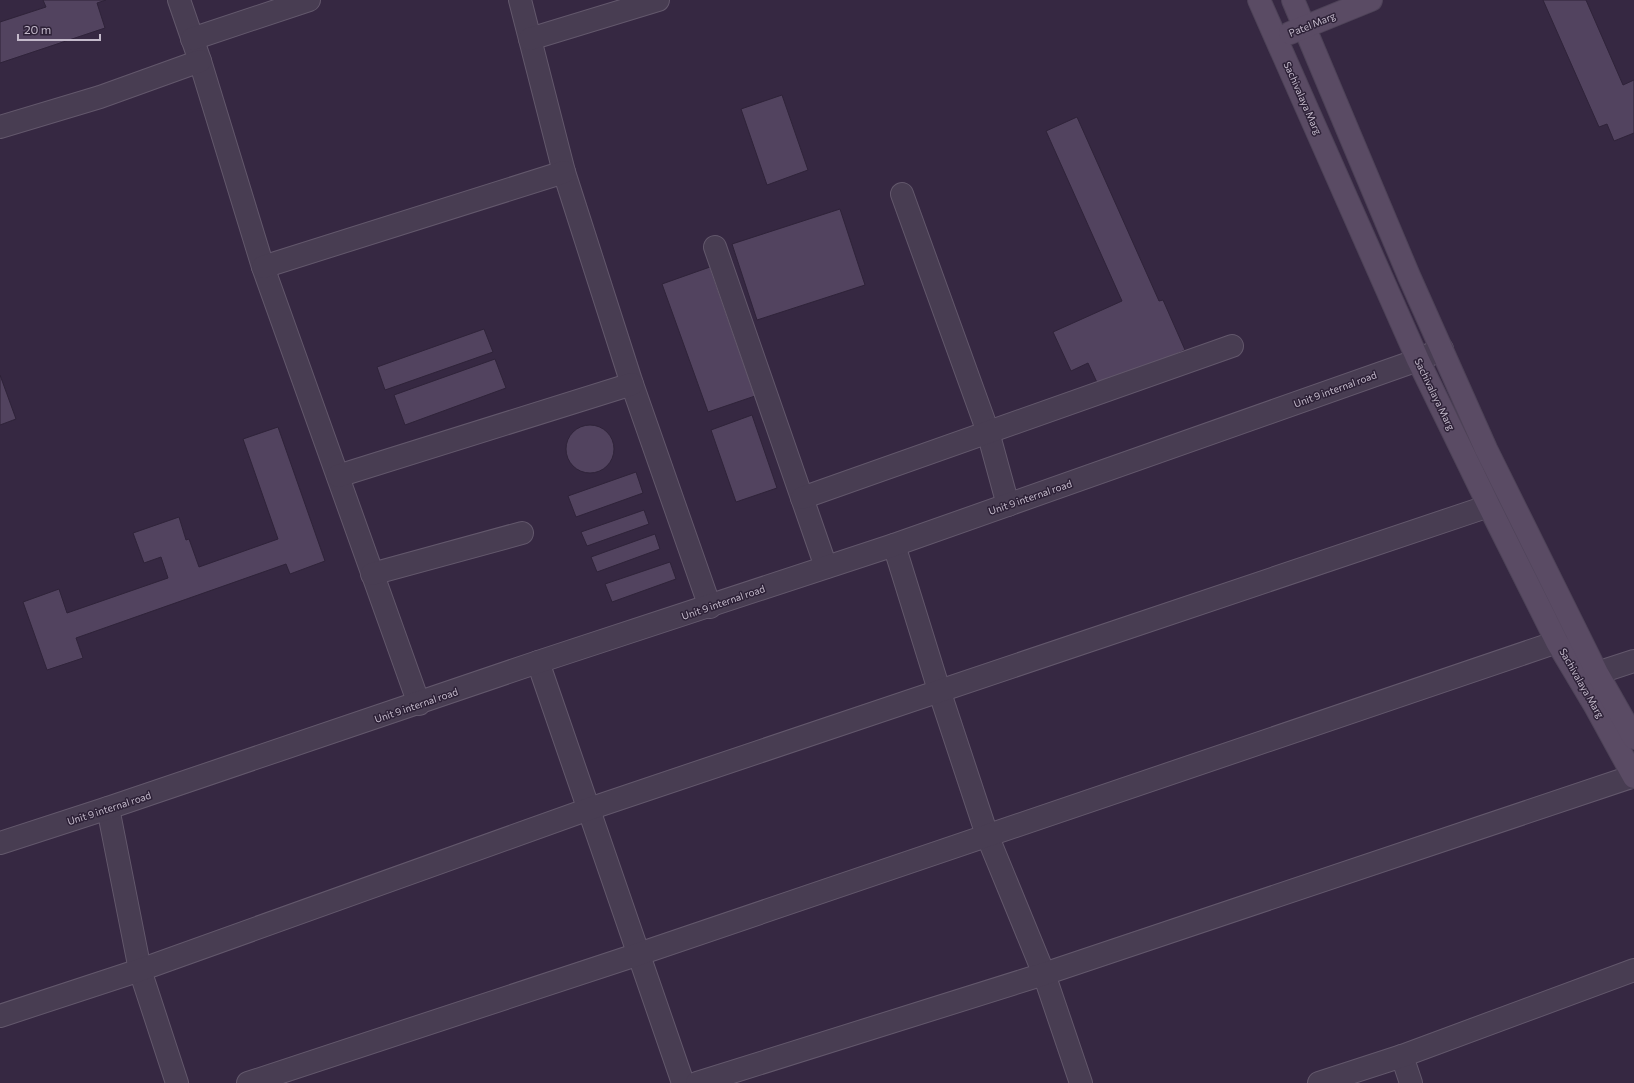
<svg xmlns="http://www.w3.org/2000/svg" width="1634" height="1083" font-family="Commissioner,sans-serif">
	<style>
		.building { fill: #52435f; stroke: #2f2339 }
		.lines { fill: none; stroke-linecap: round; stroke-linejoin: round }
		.street-casing { stroke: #63586c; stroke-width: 24 }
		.secondary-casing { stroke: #4e4358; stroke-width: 24 }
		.street { stroke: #483d52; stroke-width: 22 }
		.secondary { stroke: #5a4b64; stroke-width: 22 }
		.labels { text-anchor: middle; stroke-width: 3; stroke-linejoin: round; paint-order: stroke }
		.street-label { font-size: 10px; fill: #c4bacb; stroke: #2d2137 }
	</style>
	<rect width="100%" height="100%" fill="#362842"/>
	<g class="building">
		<path d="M43,0h63l-9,3 8,25 -105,35v-41l46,-15z"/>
		<path d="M1543,0h43l37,85 11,-5v53l-20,8 -7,-17 -8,3z"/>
		<path d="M782,95l26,75 -41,15 -26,-76z"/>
		<path d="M1077,117l82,184 4,-1 22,50 -85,39 -12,-26 -17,8 -18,-39 69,-31 -76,-170z"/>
		<path d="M840,209l25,76 -108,35 -25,-76z"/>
		<path d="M710,267l45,129 -47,16 -46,-128z"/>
		<path d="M484,329l9,23 -108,38 -8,-23z"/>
		<path d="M495,359l11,29 -101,37 -11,-30z"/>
		<path d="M0,375l16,44 -16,6z"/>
		<path d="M752,415l25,73 -41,14 -25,-72z"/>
		<circle cx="590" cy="449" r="24"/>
		<path d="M278,427l47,134 -35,13 -4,-10 -210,74 7,20 -36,12 -24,-68 36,-13 8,24 101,-35 -7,-21 -17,6 -11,-30 46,-16 7,23 3,-1 10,28 79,-28 -35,-100z"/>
		<path d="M636,472l7,21 -67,24 -8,-21z"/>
		<path d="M644,510l5,14 -62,22 -6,-14z"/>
		<path d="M655,534l5,15 -63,23 -6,-15z"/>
		<path d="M670,562l6,17 -64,23 -7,-18z"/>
	</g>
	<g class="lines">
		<defs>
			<g id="street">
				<path d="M179,0l21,61 63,206 156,437"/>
				<path d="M520,0l44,172 68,212 78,223"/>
				<path d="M192,39l117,-39"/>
				<path d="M530,39l128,-39"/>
				<path d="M0,127l100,-30 100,-36"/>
				<path d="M902,194l86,238 20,73"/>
				<path d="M715,247l111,320"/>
				<path d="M263,267l301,-95"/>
				<path d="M338,476l294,-92"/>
				<path d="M802,498l430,-152"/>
				<path d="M894,545l45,145 48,145 57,139 37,109"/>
				<path d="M372,574l150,-41"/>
				<path d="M538,662l145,421"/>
				<path d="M1597,673l37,-12"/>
				<path d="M108,808l32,162 37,113"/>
				<path d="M0,843l108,-35 430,-146 356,-117 524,-185 24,-11"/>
				<path d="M0,1016l140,-46 449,-161 900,-303"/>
				<path d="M1402,1056l9,27"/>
				<path d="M248,1083l391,-129 918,-312"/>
				<path d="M697,1083l347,-109 590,-198"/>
				<path d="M1319,1083l83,-27 232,-86"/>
			</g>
			<g id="secondary">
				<path d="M1259,0l159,360 71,146 68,136 37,62 40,73"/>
				<path d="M1293,0l116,276 77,173 111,224 37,65"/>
				<path d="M1290,33l81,-33"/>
			</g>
		</defs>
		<use href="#street" class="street-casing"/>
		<use href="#secondary" class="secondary-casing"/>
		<use href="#street" class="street"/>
		<use href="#secondary" class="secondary"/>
	</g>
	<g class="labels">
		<g class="street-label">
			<text transform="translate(1312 24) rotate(-22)" y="4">Patel Marg</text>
			<text transform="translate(1303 98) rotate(66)" y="4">Sachivalaya Marg</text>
			<text transform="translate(1335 389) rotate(-20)" y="4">Unit 9 internal road</text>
			<text transform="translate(1435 394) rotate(64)" y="4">Sachivalaya Marg</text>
			<text transform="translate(1030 497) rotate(-19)" y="4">Unit 9 internal road</text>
			<text transform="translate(723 602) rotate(-19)" y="4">Unit 9 internal road</text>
			<text transform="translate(1582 683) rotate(60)" y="4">Sachivalaya Marg</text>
			<text transform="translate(416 705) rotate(-19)" y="4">Unit 9 internal road</text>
			<text transform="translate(109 808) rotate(-18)" y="4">Unit 9 internal road</text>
		</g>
	</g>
	<path d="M18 34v6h82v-6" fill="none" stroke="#c4bacb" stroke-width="2"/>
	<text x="24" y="34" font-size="12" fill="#c4bacb" stroke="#2d2137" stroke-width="3" paint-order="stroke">20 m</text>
</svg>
